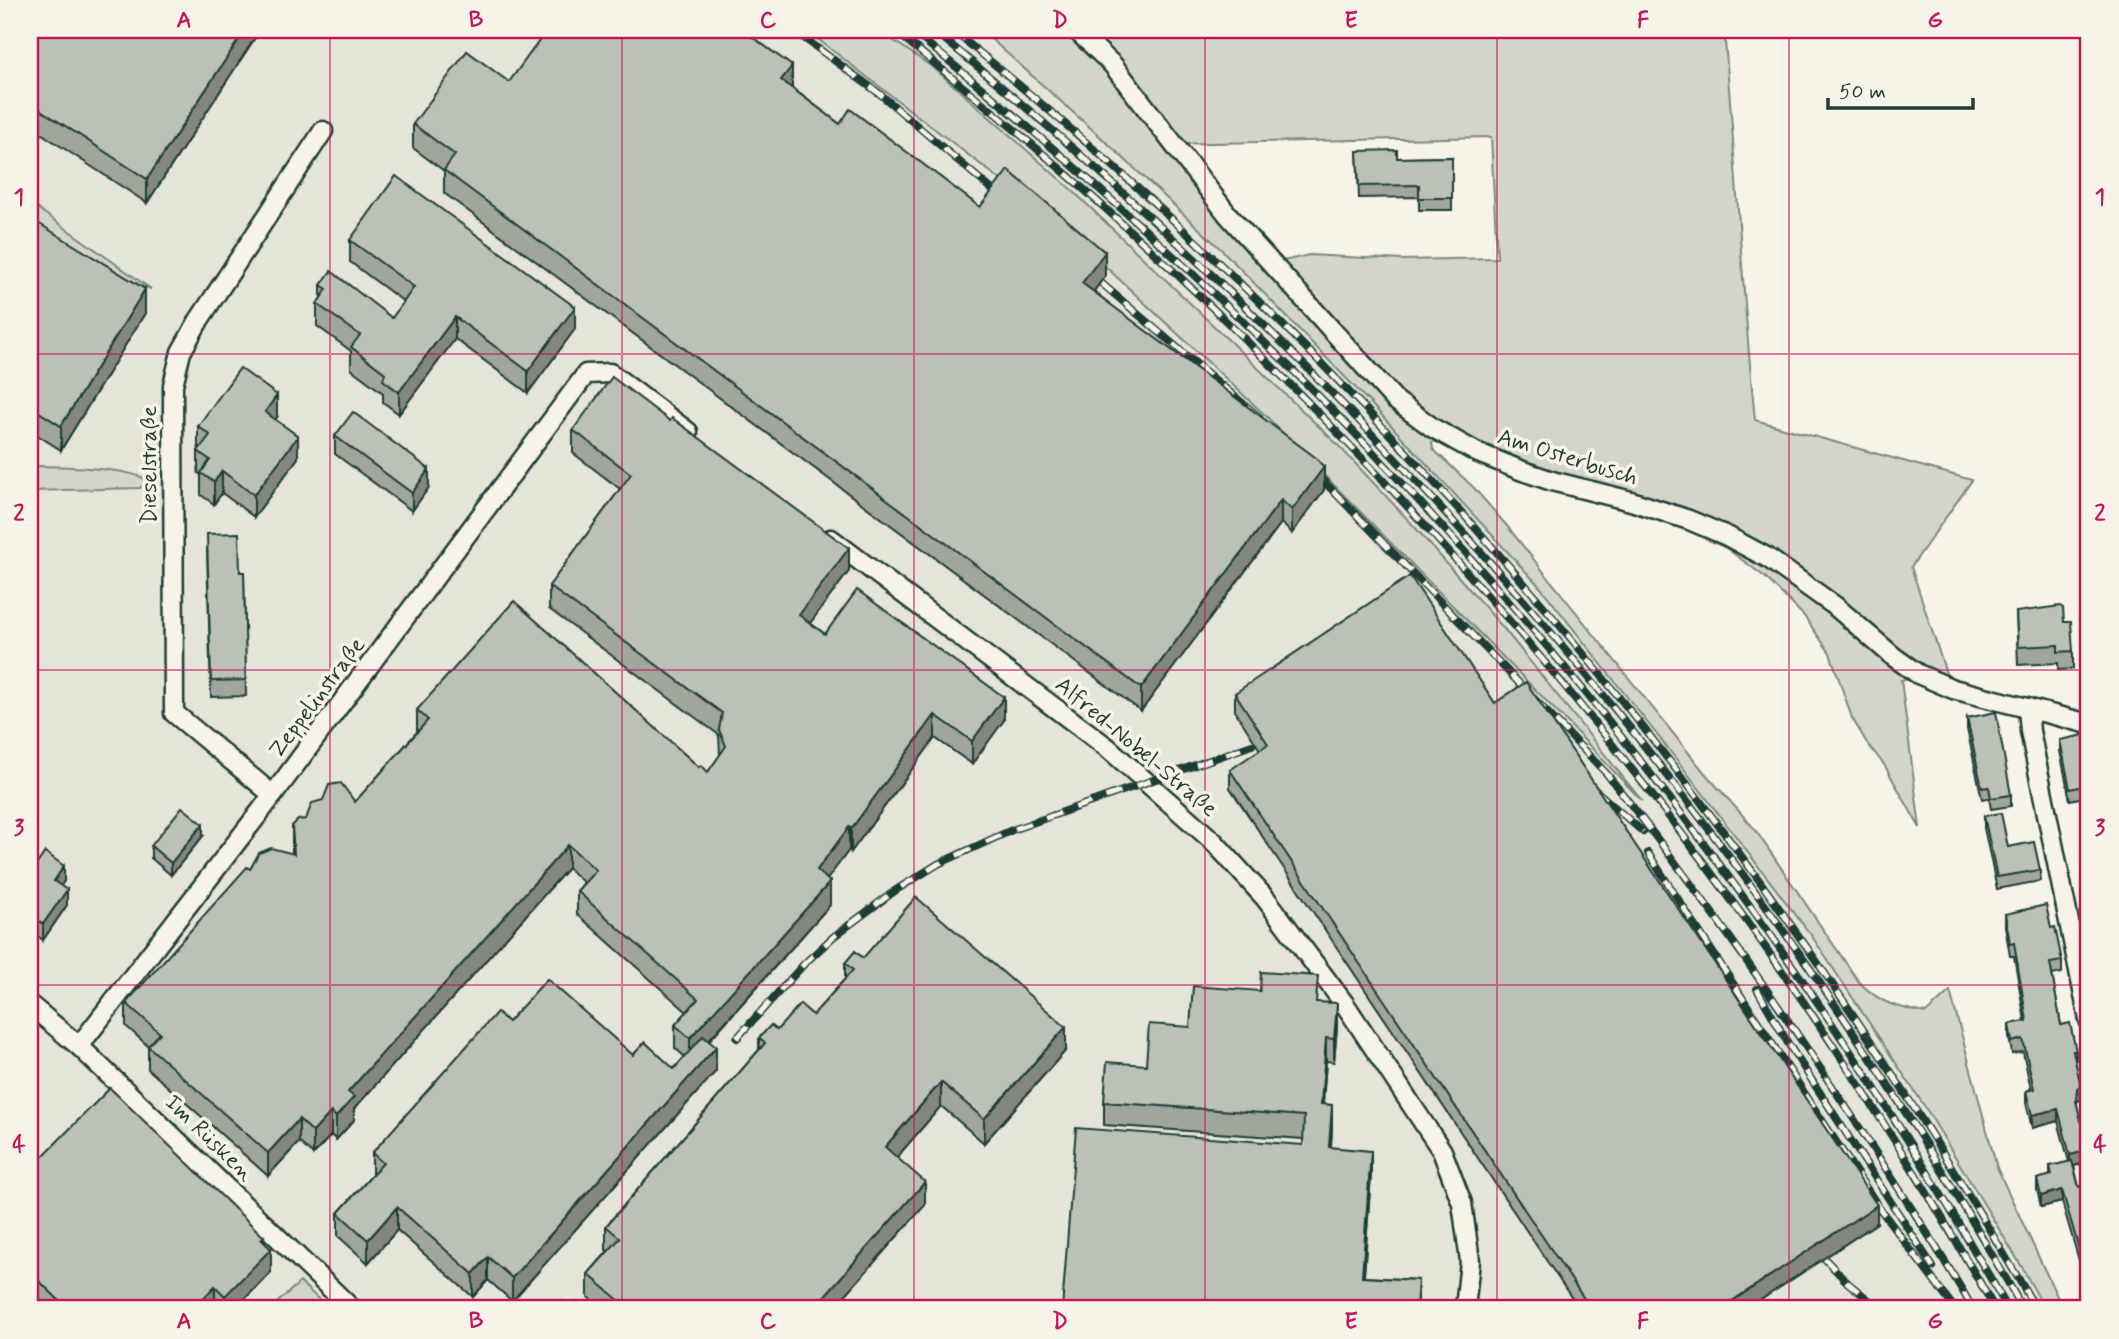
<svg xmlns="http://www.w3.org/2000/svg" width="2119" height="1339" font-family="Mynerve,sans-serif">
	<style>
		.built { fill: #e5e4d9 }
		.green { fill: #d3d5ca; stroke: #79897f; stroke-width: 2; fill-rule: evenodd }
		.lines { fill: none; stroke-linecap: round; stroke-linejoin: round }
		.minor-casing { stroke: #1f3d34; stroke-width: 23 }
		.minor { stroke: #f7f3e8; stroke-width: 18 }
		.rail-casing { stroke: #1f3d34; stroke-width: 8 }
		.rail { stroke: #f7f3e8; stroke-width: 5; stroke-dasharray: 16; stroke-linecap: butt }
		.wall { fill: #a1a69d; stroke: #1f3d34; stroke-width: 2 }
		.shaded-wall { fill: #83877f; stroke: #1f3d34; stroke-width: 2 }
		.building { fill: #bbc1b6; stroke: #1f3d34; stroke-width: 2 }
		.grid { fill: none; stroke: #c2185b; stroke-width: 2; stroke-opacity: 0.55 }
		.labels { text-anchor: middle; stroke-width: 7; stroke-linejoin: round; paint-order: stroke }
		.street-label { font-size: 23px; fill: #1f3d34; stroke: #f7f3e8 }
		.neatline { fill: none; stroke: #c2185b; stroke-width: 2.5 }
		.grid-label { font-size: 23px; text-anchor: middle; font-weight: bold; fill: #c2185b }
	</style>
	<rect width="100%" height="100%" fill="#f7f3e8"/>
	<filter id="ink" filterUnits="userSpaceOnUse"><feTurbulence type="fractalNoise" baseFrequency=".0143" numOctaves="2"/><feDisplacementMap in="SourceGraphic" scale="14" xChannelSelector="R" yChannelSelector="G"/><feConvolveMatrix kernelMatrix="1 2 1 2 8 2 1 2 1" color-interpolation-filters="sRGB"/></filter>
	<g filter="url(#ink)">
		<path class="built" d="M30,30h776l204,157 112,96 2,-4 -189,-210 -57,-39h103l124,111 119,111 150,155 167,181 143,181 127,166 114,172 94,155 26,47h-1458l-18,-11 -14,5 -5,6h-221l-29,-27 -30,27h-239l-1,-818 110,-3 3,-11 -58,-9 -55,-2v-246l118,67 -118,-84z"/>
		<g class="green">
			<path d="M806,30h72l57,39 138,122 263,252 77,82 92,105 137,171 -75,-79 -300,-305 -160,-149 -97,-81z"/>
			<path d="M981,30h743c12,130 18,260 31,390l217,60 -61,87 37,112 -47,1 19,148 -35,-62 -18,-23 -15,-25 -22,-65 -26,-37 -39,-39 -39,-29 -41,-19 -57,-19 -66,-18 -125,-52 -5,3 1,6 41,39 33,38 197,246 50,56 105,154c22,22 37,25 67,31l24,-22 47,177 66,141h-18l-26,-47 -94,-155 -114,-172 -127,-166 -143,-181 -167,-181 -150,-155 -119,-111zM1491,137l6,121 -94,2 -94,-5 -43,10 -95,-121z"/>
			<path d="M30,203l121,86 -11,-4 -110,-65z"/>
			<path d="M30,466c22,0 104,1 117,15l-7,7 -110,3z"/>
			<path d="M300,1282l29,27h-59z"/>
		</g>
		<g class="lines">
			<defs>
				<g id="minor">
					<path d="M1076,30l37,35 115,150 167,185 38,28 43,24 44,18 32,11 79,20 58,19 38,16 41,22 67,48 59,51 24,17 35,15 136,35"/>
					<path d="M831,539l277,209 106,94 52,57 80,107 96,145 20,52 8,58 -5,48"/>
					<path d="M2028,708l2,23 59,289"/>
					<path d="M273,795l-99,-82 -1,-328 8,-33 18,-32 124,-189"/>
					<path d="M30,1005l49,41 273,263"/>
					<path d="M79,1046l194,-251 313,-421 24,-1 78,59"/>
				</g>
			</defs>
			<use href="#minor" class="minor-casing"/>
			<use href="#minor" class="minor"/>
			<defs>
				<g id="rail">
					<path d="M793,30l87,64 123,105"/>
					<path d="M894,30c79,65 159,130 234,199 341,311 640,677 867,1080"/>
					<path d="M911,30c161,130 316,269 459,419 246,258 463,549 638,860"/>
					<path d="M933,30c437,355 815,787 1090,1279"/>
					<path d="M952,30c439,352 805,791 1084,1279"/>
					<path d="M1100,282l159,135"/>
					<path d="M1311,468l295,305c92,115 176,236 257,360 37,58 76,116 110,176"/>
					<path d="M1594,789l49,43"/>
					<path d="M1648,853l232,356 75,100"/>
					<path d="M1757,989l32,56 144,222"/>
					<path d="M737,1038l67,-74 29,-27 63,-47 42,-26 74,-34 240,-85"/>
					<path d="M1824,1258l24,25 32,26"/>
				</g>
			</defs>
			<use href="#rail" class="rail-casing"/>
			<use href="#rail" class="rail"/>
		</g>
		<g class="wall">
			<path d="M30,30h230l-113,173 -117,-77z"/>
			<path d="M509,82l283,6 48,36 140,83 125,69 -11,15 230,199 -32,43 -11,-10 -140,188 -697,-518v-22l-31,-23v-24z"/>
			<path d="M1357,151l40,7 55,-1v53h-33v-13l-60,1z"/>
			<path d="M30,218l115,95 -84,137 -30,-19z"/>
			<path d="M350,240l225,89 -47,64 -73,-54 -56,75 -16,-12v-9l-32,-24v-18l-34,-25v-22l4,-6v-13l71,33 12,-16 -54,-40z"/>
			<path d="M277,417l-2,2 23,39 -44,59 -32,-24 -8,11 -13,-9v-20l-3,-2v-22l2,-2 -2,-2v-21z"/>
			<path d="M573,430l276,141 -39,52 15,11 179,86 -32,44 -37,-26 -84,114 -2,-2 -22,29 3,26 -121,136 7,30 -204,230 -24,-21 -15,17 -76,-67 -29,33 -30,-27v-23l34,-38v-22l136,-131 125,33 41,14 11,-12 -10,-9v-23l12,-13 -110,-98v-23l7,-8 -16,-15 -214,241v11l-18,20 -5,-5 -18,20 -14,-13 -31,34 -120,-107v-23l-22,-20v-23l124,-134 42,-15v-28l14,-7 49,-17 62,-70v-22l282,57 9,5 12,-17 -1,-20 -170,-126v-23l71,-97 -47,-36z"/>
			<path d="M335,436l94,51 -17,24 -77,-57z"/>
			<path d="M207,550l33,22h4l2,124 -35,1z"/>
			<path d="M2016,612l48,10 9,29v18l-15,1v-7l-40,2z"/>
			<path d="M1235,693l260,10 382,520 -130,86h-168l-349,-521v-18l30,-20 -25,-39z"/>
			<path d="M1967,718l44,77v11l-20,3 -2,-11 -7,1 -15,-70z"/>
			<path d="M2060,740l25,2h4v54l-19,4 -10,-49z"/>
			<path d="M1984,816l24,31 32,23v11l-43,8 -13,-61z"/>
			<path d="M203,836l-32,39 -20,-17v-12z"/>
			<path d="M30,864l34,17 -3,4 6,20 -24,35 -13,-10z"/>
			<path d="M2087,906h2v22l-2,-11z"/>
			<path d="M2005,914l46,14 11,33v12l-10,2 9,50 15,26v12l5,37 -4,1v4l4,16 8,-2v43l-15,4 5,21 10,-3 -9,80 -18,-62 -21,5 -4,-17v-11l13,-3v-10l19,-4 -11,-41 -26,7 -6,-25v-12l5,-2 -8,-37 -11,2 -3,-17v-13l16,-3 -11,-65h-4l-5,-30z"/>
			<path d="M863,958l203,92 -82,93 -43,-37 -44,51 28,48 -92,104h-231l-14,-12v-23l20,-23 -2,-1v-24l153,-176v-12l54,-23 32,-36v-16z"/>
			<path d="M1317,1002l20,25 -3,35 -8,-1 -3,43 9,24 -1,19 40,27 -7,103 54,3v29h-356l241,-164v-6l-199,-14v-23l86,-75z"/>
			<path d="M30,1145l12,12 222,85 7,30 -36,37h-191l-14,-13z"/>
		</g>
		<g class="shaded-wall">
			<path d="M245,30h15l-113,173v-24z"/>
			<path d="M792,66v23l-11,-9z"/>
			<path d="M1105,252v24l-23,31v-24z"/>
			<path d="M145,289v24l-84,137v-24z"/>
			<path d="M575,307v22l-47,64v-22z"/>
			<path d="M455,317v22l-56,75v-22z"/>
			<path d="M277,395v22l-12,17v-22z"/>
			<path d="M31,407v24l-1,1v-23z"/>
			<path d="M298,436v22l-44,59v-22z"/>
			<path d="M1324,467v23l-32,43v-23z"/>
			<path d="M429,469v18l-17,24v-18z"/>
			<path d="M222,471v22l-8,11v-22z"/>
			<path d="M1281,500v23l-140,188v-23z"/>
			<path d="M849,548v23l-50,67v-23z"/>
			<path d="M1004,697v23l-32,44v-23z"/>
			<path d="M935,715v23l-84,114v-23z"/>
			<path d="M203,824v12l-32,39v-12z"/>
			<path d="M849,827v23l-32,43v-23z"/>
			<path d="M568,845v23l-214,241v11l-18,20v-23l12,-25z"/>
			<path d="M64,866v15l-10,15v-15z"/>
			<path d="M830,882v23l-140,156v-23z"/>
			<path d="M67,890v15l-24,35v-16z"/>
			<path d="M1337,1003v24l-3,35v-23z"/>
			<path d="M1066,1027v23l-82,93v-24z"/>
			<path d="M1326,1038v23l-5,67v-24z"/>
			<path d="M716,1047v24l-204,230v-23z"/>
			<path d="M941,1082v24l-56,65v-24z"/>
			<path d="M2081,1087v13l-4,1 -1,13 1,-26z"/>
			<path d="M1332,1105v23l-3,43v-24z"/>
			<path d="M2058,1109v12l-26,7v-13z"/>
			<path d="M331,1112v23l-18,20v-23z"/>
			<path d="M299,1119v23l-31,34v-23z"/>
			<path d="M2089,1150v12l-19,5v-12z"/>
			<path d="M1371,1151v23l-9,126v-23z"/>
			<path d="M925,1182v23l-92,104h-20z"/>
			<path d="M2062,1190v12l-21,5v-11z"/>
			<path d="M1877,1205v18l-130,86h-27z"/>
			<path d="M397,1207v23l-29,33v-23z"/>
			<path d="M264,1237v19l7,-7v23l-36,37h-10v-13z"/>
			<path d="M2089,1250v11l-9,3v-12z"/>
			<path d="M488,1257v23l-15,17v-23z"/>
			<path d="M1418,1280v29h-2z"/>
			<path d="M215,1286v23h-22z"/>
		</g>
		<g class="building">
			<path d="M30,30h215l-98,149 -117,-76z"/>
			<path d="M547,30h196l49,36 -11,14 59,44 10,-15 130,98 28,-37 97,82 -23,31 233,174 9,10 -32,43 -11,-10 -140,188 -697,-518 11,-15 -42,-31 54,-73 42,31z"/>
			<path d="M1397,150v8l55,-1v41h-33v-13l-60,1 -2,-35z"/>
			<path d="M396,176l179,131 -47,64 -73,-54 -56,75 -16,-12 2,-7 -34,-26 9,-12 -43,-31 10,-15 -6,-4 10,-14 61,47 22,-31 -64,-47z"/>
			<path d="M30,218l115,71 -84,137 -30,-19 -1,2z"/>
			<path d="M240,368l37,27 -12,17 33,24 -44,59 -32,-24 -8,11 -13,-9 9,-13 -12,-9 12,-16 -12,-9z"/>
			<path d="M612,377l58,44 2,-3 177,130 -50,67 26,19 32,-44 147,107 -32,44 -37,-26 -84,114 -2,-2 -32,43 13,12 -140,156 -15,-13 23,-26 -121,-108 19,-21 -28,-25 -220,247 6,5 -18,20 -5,-5 -18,20 -14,-13 -31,34 -120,-107 12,-13 -34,-30 121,-136 3,2 9,-16 12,-5 23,6 -2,-28 6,-6 8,-1 6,-16 11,-3 6,-15 12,-2 14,19 73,-82 -11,-10 97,-109 185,166 2,-2 7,7 18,-26 -7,-16 3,-17 -173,-127 82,-112 -58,-44z"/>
			<path d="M353,412l76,57 -17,24 -77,-57z"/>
			<path d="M239,533l1,39h4l2,108 -35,1 -4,-147z"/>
			<path d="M1410,576l85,127 31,-21 351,523 -157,104h-129l-361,-539 38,-26 -33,-51z"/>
			<path d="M2060,606l3,2 1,14h7l2,29 -15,1v-7l-40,2 -2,-35z"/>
			<path d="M1996,712l15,83 -20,3 -2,-11 -7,1 -15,-70z"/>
			<path d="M2084,735l1,7h4v43l-19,4 -10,-49z"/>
			<path d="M182,807l21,17 -32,39 -20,-17z"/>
			<path d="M2001,813l7,34 26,-5 6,28 -43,7 -13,-61z"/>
			<path d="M45,852l19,14 -10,15 13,9 -24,34 -13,-9v-51l5,3z"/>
			<path d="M916,897l150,130 -82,92 -43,-37 -56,65 40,35 -112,127h-184l-41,-35 32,-36 -14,-12 159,-183 -6,-5 12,-13 6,5 23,-26 13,11 40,-45 -8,-7 10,-12 8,7z"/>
			<path d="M2046,905l5,23 4,-1 7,34 -12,2 11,62 9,-2 6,28h-3l8,36 -4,1 -1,13 5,20 8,-2v31l-19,5 -12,-46 -26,6 -6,-24 8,-2 -11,-50 -11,3 -3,-18 18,-3 -13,-78 -4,1 -5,-30z"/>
			<path d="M1261,972l57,4 -2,26 21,1 -3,36 -8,-1 -5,66 11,1 -3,42 42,4 -9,126 56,3 -2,29h-354l14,-181 227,17 1,-29 -200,-14 3,-40 39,3 3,-41 41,3 3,-41 67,5z"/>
			<path d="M547,979l86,76 12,-13 29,27 29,-33 13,11 -204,231 -24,-21 -15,17 -76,-67 -29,33 -30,-27 45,-50 -11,-10 125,-141 11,10z"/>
			<path d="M110,1088l154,149 -3,2 10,10 -46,47 -10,-10 -22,23h-125l-38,-37v-127l12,12z"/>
			<path d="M2072,1161l7,26 10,-3v66l-9,2 -18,-62 -21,6 -4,-17 15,-4 -2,-9z"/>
		</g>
	</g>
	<path class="grid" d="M330,30v1279M622,30v1279M914,30v1279M1205,30v1279M1497,30v1279M1789,30v1279M30,354h2059M30,670h2059M30,985h2059"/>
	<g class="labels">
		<g class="street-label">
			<text transform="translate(1568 456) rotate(17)" y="8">Am Osterbusch</text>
			<text transform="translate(148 465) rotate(-90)" y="8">Dieselstraße</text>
			<text transform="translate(316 697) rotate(-53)" y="8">Zeppelinstraße</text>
			<text transform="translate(1137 746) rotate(40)" y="8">Alfred-Nobel-Straße</text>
			<text transform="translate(210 1137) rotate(44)" y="8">Im Rüsken</text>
		</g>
	</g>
	<rect width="2119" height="1339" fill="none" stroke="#f7f3e8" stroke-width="77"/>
	<path d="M1828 98v10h145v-10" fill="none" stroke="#1f3d34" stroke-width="3.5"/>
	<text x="1839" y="98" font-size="21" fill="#1f3d34" stroke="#f7f3e8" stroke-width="5" paint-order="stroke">50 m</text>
	<rect x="38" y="38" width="2042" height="1262" class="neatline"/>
	<g class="grid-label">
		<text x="184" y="27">A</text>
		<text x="476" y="27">B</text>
		<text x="768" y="27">C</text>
		<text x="1060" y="27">D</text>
		<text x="1351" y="27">E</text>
		<text x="1643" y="27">F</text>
		<text x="1935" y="27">G</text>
		<text x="19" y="204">1</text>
		<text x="2100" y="204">1</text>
		<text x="19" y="520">2</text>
		<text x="2100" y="520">2</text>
		<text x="19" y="835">3</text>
		<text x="2100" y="835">3</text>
		<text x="19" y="1151">4</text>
		<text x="2100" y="1151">4</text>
		<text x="184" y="1328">A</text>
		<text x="476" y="1328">B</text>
		<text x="768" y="1328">C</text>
		<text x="1060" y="1328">D</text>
		<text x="1351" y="1328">E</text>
		<text x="1643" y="1328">F</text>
		<text x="1935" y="1328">G</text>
	</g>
</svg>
